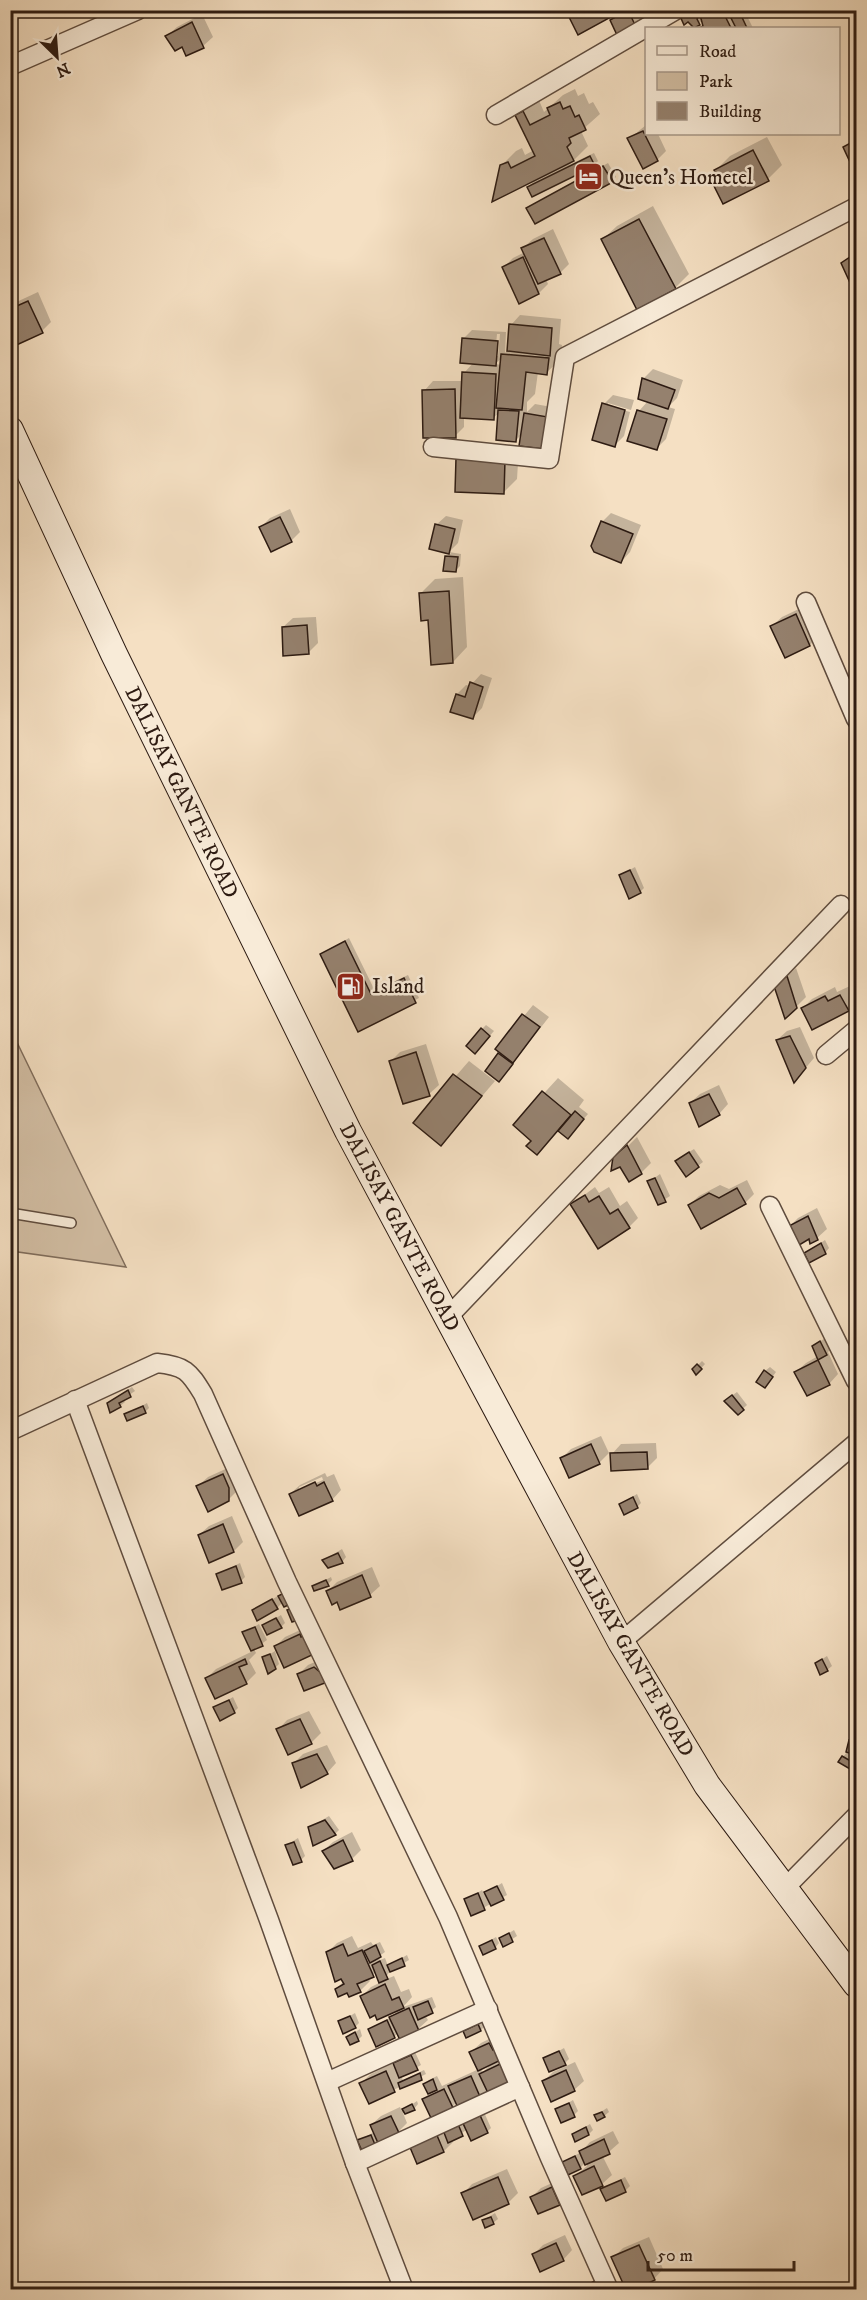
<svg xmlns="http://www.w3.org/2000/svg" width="867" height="2300" font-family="'IM FELL DW Pica',serif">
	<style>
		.green { fill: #d3bfa5; stroke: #806d5c; stroke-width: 1.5 }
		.shadow { fill: #0003; fill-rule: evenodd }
		.building { fill: #95816e; stroke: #2d1b12; stroke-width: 1.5 }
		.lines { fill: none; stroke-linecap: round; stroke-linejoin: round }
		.lane-casing { stroke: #5f4c3e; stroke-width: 12 }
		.street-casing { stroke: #5f4c3e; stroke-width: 21 }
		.secondary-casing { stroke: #2d1b12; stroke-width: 28 }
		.lane { stroke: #f8ebd8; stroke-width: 9 }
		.street { stroke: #f8ebd8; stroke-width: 18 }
		.secondary { stroke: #f8ebd8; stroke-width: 26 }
		.labels { text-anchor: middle; stroke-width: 5; stroke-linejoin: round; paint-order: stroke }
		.poi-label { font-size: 21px; fill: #2d1b12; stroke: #f8ebd8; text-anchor: start }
		.street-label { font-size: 21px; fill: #2d1b12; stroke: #f8ebd8 }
	</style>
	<rect width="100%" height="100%" fill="#f5e0c3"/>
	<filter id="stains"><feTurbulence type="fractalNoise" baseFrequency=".00333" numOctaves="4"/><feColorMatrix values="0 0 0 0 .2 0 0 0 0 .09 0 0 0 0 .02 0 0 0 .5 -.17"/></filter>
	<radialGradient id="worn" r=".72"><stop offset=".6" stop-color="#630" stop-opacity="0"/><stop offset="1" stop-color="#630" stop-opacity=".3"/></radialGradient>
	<path class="green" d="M11,1030l115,237 -115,-16z"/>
	<g class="shadow">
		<path d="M574,10h67l3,6 -9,9 -20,-8 -2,-4 -3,3 -41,-1z"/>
		<path d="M688,10h14l-2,7 6,-7h38l9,18h-15l-2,-3 -3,3h-33l4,-4 -1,-4 -10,8 -4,-8 -7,-4z"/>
		<path d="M202,14l11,23 -10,9 -16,8 -5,-10 -15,-8 10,-9z"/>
		<path d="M575,89l3,7 6,-3 5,11 4,-2 7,12 -19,17 7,15 -19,19 25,-12 4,8 -4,4 -66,22 9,-9 -36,-12 15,-15 6,-3 3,7 9,-5 -17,-35 21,-17 6,14 19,-17z"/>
		<path d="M646,125v9h12l8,17 -9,9 -28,-21z"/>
		<path d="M856,135v37l-11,-25z"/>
		<path d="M767,137l15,28 -14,14 -55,1 5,-5 -2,-5 14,-14z"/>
		<path d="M608,163l8,14 -4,4 -84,27z"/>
		<path d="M653,206l36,68 -14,14 -73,-48 15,-14z"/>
		<path d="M553,229l16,35 -9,9 -14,6 2,5 -9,9 -19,9 -16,-35 9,-9 12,-6 -2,-4 10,-9z"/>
		<path d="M856,252v29l-4,2 -9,-19z"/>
		<path d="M38,292l13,30 -9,9 -29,14 -3,-40z"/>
		<path d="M520,315l41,4 -2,25 3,1 -1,14 -15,14 -8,-1 -3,22 -8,8v10l8,-8 22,4 -5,30 -30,-4 -7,7 -15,-29 -7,6 -29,-1v10l-9,9 -31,-45 9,-10h31v-8l10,-11 -11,-23 9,-9 34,2 -1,21 3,-4 3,-24zM497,334h3l-2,22h-3zM503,357l-1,8 -7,-1z"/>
		<path d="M653,369l30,11 -6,18 -9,9 7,2 -9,30 -10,10 -17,-38 9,-10 -9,-11 4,-11z"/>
		<path d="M613,395l21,5 -3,10 -23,-7v3l22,6 -6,24 -9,9 -11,-41z"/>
		<path d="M472,444l47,2 -2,33 -14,14z"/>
		<path d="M290,509l10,23 -9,9 -30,-14 9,-9z"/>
		<path d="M611,513l30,12 -11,27 -9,10 -19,-40z"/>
		<path d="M446,516l17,4 -5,23 -9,9 12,2 -1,12 -5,5 -8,-14 4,-4 -20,-5 5,-23z"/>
		<path d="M463,577l4,70 -14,15 -24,-44 -8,-25 14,-14z"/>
		<path d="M805,606l14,29 -9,10 -24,11 -14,-30 10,-9z"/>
		<path d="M316,617l2,26 -10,10 -25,-26 10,-9z"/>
		<path d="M481,674l11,4 -10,30 -10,10 -15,-24 9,-9 4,1z"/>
		<path d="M635,867l9,21 -4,4 -19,-17z"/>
		<path d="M349,938l26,53 33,-16 11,23 -60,32 -37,-76z"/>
		<path d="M796,968l10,29 -10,10 -20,-21z"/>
		<path d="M850,986l6,15 -8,9 -45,-2 9,-9 23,-12 2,5z"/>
		<path d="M533,1005l16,12 -46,59 -16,-5 14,-19 -4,-3z"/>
		<path d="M486,1025l8,6 -15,17 3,-19z"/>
		<path d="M800,1027l14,31 -11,13 -26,-31 10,-9z"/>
		<path d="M426,1044l13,41 -10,9 -38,-33 9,-9z"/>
		<path d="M469,1061l26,20 -54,63 -26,-21z"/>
		<path d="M558,1078l26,22 -5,7 9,7 -16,18 -13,-2 -22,23 -4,-12 -18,-16z"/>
		<path d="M719,1085l9,19 -9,10 -29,-11 10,-9z"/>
		<path d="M637,1137l14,26 -10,10 -19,-21z"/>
		<path d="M694,1149l9,13 -17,13 -5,-18z"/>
		<path d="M660,1174l10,22 -11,7 -10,-21z"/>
		<path d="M747,1180l7,14 -9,9 -56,2 10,-9 21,-11 9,4z"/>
		<path d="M595,1187l4,6 10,-6 11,19 7,-5 11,17 -9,9 -58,-22z"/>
		<path d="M817,1208l10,21 -10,9 -28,-11 9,-9z"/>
		<path d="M825,1240l4,8 -4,5h-19z"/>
		<path d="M825,1338l5,12 -2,2 10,22 -9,10 -33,-12 10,-9 12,-7 -4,-10z"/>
		<path d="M702,1361l3,3 -8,9 -3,-4z"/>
		<path d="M770,1367l6,5 -11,15v-16z"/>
		<path d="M132,1387l3,4 -12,8 2,3 -5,4 -11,-3z"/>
		<path d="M737,1392l10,13 -9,8 -8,-16z"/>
		<path d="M147,1403l2,5 -4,4 -19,3z"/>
		<path d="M601,1436l8,17 -10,10 -37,-5 9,-9z"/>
		<path d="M656,1443l1,15 -10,10 -35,-14 9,-10z"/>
		<path d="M232,1466l6,24 -10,10 -30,-14 10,-9z"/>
		<path d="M325,1473l2,4 7,-3 7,16 -9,10 -42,-6 10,-9zM322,1477l1,3 -24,10v-3z"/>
		<path d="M637,1494l4,9 -4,4 -17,-3z"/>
		<path d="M232,1516l11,26 -9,9 -35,-16 10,-9z"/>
		<path d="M342,1549l4,8 -4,5 -18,-2z"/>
		<path d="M240,1563l5,14 -4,4 -23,-7z"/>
		<path d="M372,1567l8,19 -10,9 -29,13 -13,-17 9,-9z"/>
		<path d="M331,1577l1,3 -4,4 -14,2z"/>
		<path d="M284,1592l-1,10 -6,6 -23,3z"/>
		<path d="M281,1615l4,8 -4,4 -17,-2z"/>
		<path d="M259,1624l8,16 -13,9 2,4 -7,7 7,13 -10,10 -39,-5 9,-9 37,-18 -9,-18z"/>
		<path d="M309,1626l11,18 -9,10 -35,-8 9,-9z"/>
		<path d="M275,1651l4,13 -4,4 -11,-10z"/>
		<path d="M827,1656l5,10 -5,4 -11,-7z"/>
		<path d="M324,1658l6,21 -31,-5 9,-9z"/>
		<path d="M233,1697l5,11 -4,4 -19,-4z"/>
		<path d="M309,1711l12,22 -10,10 -33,-13 9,-10z"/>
		<path d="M855,1737h1v16l-8,-2z"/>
		<path d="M327,1745l9,18 -9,10 -33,-10 9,-9z"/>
		<path d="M847,1752l9,6 -2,5 -11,-6z"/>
		<path d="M329,1816l10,14 -4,4 -26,-6z"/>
		<path d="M352,1832l9,18 -9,9 -29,-8 10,-9z"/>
		<path d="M298,1838l7,18 -4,4 -14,-15z"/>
		<path d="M502,1883l5,12 -35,19 -6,-14 16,-10 2,4z"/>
		<path d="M514,1930l3,6 -14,9 -3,-6z"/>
		<path d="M352,1936l6,12 13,-6 2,3 7,-3 5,10 -7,5 2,3 5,-2 3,8 19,-11 2,5 -19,11 -6,9 10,-4 7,16 8,-3 3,8 -9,10 29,-10 4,10 -11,8 3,5 -10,9 -18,9 -2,-5 -4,4 -24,-8 21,-12 10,-9 -39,-12 9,-9 10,-5 -5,-10 -8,6 2,3 -10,10 -10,4 -2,-4 -12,-2 8,-8 -17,-28 10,-10z"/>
		<path d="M496,1937l3,6 -4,5 -14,-2z"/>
		<path d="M355,2013l4,10 -4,4 -15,-5z"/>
		<path d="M483,2021l2,5 -4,4 -14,6 -2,-5 4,-4z"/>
		<path d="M360,2029l2,7 -4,4 -10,-3z"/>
		<path d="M499,2034l19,39 -38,25 -23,4 -5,5 -28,-8 5,-5 -4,-10 4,-4 8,-4 5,10 37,-17 -8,-17 10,-9zM492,2063l-9,9 -3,-4z"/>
		<path d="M564,2048l5,11 -4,4 -20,-4z"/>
		<path d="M415,2052l6,13 -20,11 2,4 21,-10 2,4 -57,28 -8,-19 10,-9z"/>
		<path d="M575,2062l9,19 -10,9 -30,-9 9,-9z"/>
		<path d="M573,2100l5,11 -4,4 -17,-5z"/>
		<path d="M417,2101l1,3 -4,5 -11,4 4,10 -9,9 -23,14 -16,-5 15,-9 -3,-7 10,-9 19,-9 2,4z"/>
		<path d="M607,2108l2,4 -5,4 -8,-1z"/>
		<path d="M483,2110l8,18 -4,4 -19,-3 -16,10 1,3 -9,9 -26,11 2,-26z"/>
		<path d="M590,2124l3,6 -4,4h-15z"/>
		<path d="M613,2131l6,12 -16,14 9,18 -10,9 -27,-8 12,-10 -1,-4 -6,6 -16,-6 17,-10 9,-10z"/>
		<path d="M507,2169l11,24 -9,9 -35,16 -11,-24 9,-10z"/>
		<path d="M625,2177l5,9 -5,5 -23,-2z"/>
		<path d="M561,2179l7,15 -9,9 -27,-6 9,-9z"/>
		<path d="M495,2213l3,6 -5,4 -9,-3z"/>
		<path d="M565,2235l7,15 -9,10 -29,-6 9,-9z"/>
		<path d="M649,2237l14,32 -9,10 -41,-21 10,-10z"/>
		<path d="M600,2278l5,12h-28l3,-3z"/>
		<path d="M462,2281l4,9h-17l5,-5z"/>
	</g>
	<g class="building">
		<path d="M577,10h31l3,7 -33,18 -10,-20z"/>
		<path d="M610,10h18l8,17 -19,8 -7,-15 4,-2z"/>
		<path d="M690,10l10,2 -3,7 3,6 -6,3 -6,-6 -4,3 -4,-9z"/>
		<path d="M708,10h14l9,18h-32l4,-2 -3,-11z"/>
		<path d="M757,10h16l-13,7z"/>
		<path d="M739,11l8,17h-11l-6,-12z"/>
		<path d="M192,22l12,26 -18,8 -4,-9 -7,4 -10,-15z"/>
		<path d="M560,102l3,7 7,-3 5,11 4,-2 7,15 -17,8 2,5 -4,4 7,14 -82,41 8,-37 8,-3 3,6 24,-12 -20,-41 8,-4 7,14 20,-10 -3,-7z"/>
		<path d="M643,131l15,30 -15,8 -16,-31z"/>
		<path d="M856,140v35l-13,-28z"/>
		<path d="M753,150l16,31 -46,23 -12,-24 6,-3 -3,-7z"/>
		<path d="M590,156l5,10 -63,31 -5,-10z"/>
		<path d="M603,166l10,16 -78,42 -9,-16z"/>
		<path d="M639,219l37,70 -39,21 -36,-71z"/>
		<path d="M544,238l17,36 -23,10 -17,-36z"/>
		<path d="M856,253v29l-5,3 -10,-22z"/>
		<path d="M523,257l16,37 -20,10 -17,-37z"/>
		<path d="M28,301l15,32 -31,14 -2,-38z"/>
		<path d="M509,324l43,4 -2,28 -43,-5z"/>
		<path d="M462,338l36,3 -2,25 -36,-3z"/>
		<path d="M501,354l48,4 -2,17 -21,-3 -4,38 -26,-2z"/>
		<path d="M462,372l34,2 -2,46 -34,-2z"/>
		<path d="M642,378l33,12 -7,19 -30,-10z"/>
		<path d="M455,389l1,49h-33l-1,-48z"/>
		<path d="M602,403l23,7 -10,37 -23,-7z"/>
		<path d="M498,410l21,1 -3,31 -20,-2z"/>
		<path d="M637,410l30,9 -10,31 -30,-9z"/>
		<path d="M524,413l24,4 -5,32 -24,-3z"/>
		<path d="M456,458l49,2 -1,34 -49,-2z"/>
		<path d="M280,517l12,25 -21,10 -12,-25z"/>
		<path d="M601,521l32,13 -12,29 -27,-11 -3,-6z"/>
		<path d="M435,524l20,5 -6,25 -20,-5z"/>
		<path d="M445,556l13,1 -2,15 -13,-1z"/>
		<path d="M449,591l4,72 -22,2 -3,-45 -7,1 -2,-28z"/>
		<path d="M796,614l14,32 -25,12 -15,-32z"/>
		<path d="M307,625l2,29 -26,2 -1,-29z"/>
		<path d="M470,682l13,5 -10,32 -23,-7 6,-18 9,3z"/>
		<path d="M630,870l11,23 -12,6 -10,-24z"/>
		<path d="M345,941l26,53 33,-16 12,25 -58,29 -38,-78z"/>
		<path d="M787,976l10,32 -12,11 -11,-33z"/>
		<path d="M840,995l9,16 -37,19 -11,-22 24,-12 3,5z"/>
		<path d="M522,1014l18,13 -27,36 -18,-14z"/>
		<path d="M481,1028l9,8 -15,18 -9,-8z"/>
		<path d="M790,1036l16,32 -12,15 -18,-43z"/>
		<path d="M416,1052l14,44 -27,8 -14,-43z"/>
		<path d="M498,1053l15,11 -14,18 -14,-11z"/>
		<path d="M453,1074l29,22 -41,50 -28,-23z"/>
		<path d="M542,1091l29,24 -34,40 -11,-9 5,-5 -18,-16z"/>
		<path d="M709,1094l11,21 -21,12 -10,-24z"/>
		<path d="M575,1111l9,8 -16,20 -10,-8z"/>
		<path d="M627,1145l15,29 -13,8 -9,-15 -9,4 2,-14z"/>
		<path d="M689,1152l10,15 -13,10 -11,-16z"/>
		<path d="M655,1178l11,24 -8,3 -11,-24z"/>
		<path d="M737,1188l9,16 -45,25 -13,-24 21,-12 10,5z"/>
		<path d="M585,1195l4,7 10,-6 11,18 8,-5 12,19 -32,21 -28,-45z"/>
		<path d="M808,1216l10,24 -8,4 -1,-5 -13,8 -9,-20z"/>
		<path d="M821,1243l5,11 -17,9 -5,-10z"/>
		<path d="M820,1341l7,14 -9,5 -6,-14z"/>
		<path d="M818,1360l12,25 -23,11 -13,-24z"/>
		<path d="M697,1364l5,5 -6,6 -4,-6z"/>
		<path d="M764,1370l9,7 -8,11 -9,-6z"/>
		<path d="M128,1390l3,7 -12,6 2,4 -11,6 -3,-10z"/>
		<path d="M732,1395l12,15 -6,5 -14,-14z"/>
		<path d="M143,1406l3,7 -19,8 -3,-7z"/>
		<path d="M591,1444l9,20 -31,14 -9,-20z"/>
		<path d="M647,1452l1,17 -37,2 -1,-18z"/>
		<path d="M223,1474l6,14v13l-21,11 -12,-26z"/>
		<path d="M315,1482l2,4 7,-4 9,19 -34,15 -10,-22z"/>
		<path d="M633,1497l5,11 -14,7 -5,-11z"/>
		<path d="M223,1524l11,28 -25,11 -11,-28z"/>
		<path d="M338,1553l5,10 -15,5 -6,-8z"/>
		<path d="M236,1566l6,17 -20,7 -6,-16z"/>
		<path d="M362,1575l9,22 -31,13 -3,-8 -5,3 -6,-14z"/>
		<path d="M326,1580l3,6 -15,5 -2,-5z"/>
		<path d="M284,1593l7,11 -7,3 -6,-11z"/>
		<path d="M272,1599l6,10 -21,12 -5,-11z"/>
		<path d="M293,1608l5,12 -6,2 -5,-12z"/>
		<path d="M276,1618l6,10 -15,7 -5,-10z"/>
		<path d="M255,1627l8,19 -12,5 -9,-19z"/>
		<path d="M300,1634l1,3 5,-2 6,13 -3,1 3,6 -28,13 -10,-22z"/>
		<path d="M270,1654l6,15 -8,5 -6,-17z"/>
		<path d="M245,1659l2,5 -8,3 8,17 -32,15 -10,-21z"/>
		<path d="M822,1659l6,12 -8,4 -5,-12z"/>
		<path d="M314,1667l16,14 -26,10 -7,-17z"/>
		<path d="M229,1700l6,13 -15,8 -7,-14z"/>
		<path d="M300,1719l12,25 -24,11 -12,-26z"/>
		<path d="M849,1740l7,2v13l-10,-3z"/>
		<path d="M317,1754l11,20 -27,14 -9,-25z"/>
		<path d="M842,1756l12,7 -4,6 -12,-7z"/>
		<path d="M325,1820l11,15 -23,11 -5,-19z"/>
		<path d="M343,1840l10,21 -19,8 -12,-18z"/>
		<path d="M294,1842l8,20 -9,3 -8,-20z"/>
		<path d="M497,1886l7,14 -13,6 -7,-14z"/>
		<path d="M478,1893l7,17 -14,6 -7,-17z"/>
		<path d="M509,1933l4,9 -10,5 -4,-9z"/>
		<path d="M492,1940l4,9 -13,6 -4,-9z"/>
		<path d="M343,1944l5,12 14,-6 12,27 -17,7 4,8 -12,5 -2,-4 -9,4 -3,-8 9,-5 -3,-5 -6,3 -9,-30z"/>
		<path d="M376,1945l5,12 -11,6 -6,-12z"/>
		<path d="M402,1958l3,8 -15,6 -3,-7z"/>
		<path d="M380,1961l8,18 -9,4 -7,-18z"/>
		<path d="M385,1984l7,16 7,-3 5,11 -27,12 -2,-5 -5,3 -10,-22z"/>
		<path d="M428,2001l5,12 -15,7 -5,-13z"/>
		<path d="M409,2008l10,23 -19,9 -11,-23z"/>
		<path d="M350,2016l6,12 -13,6 -5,-13z"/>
		<path d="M387,2020l8,18 -19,9 -8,-18z"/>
		<path d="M478,2024l3,7 -15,7 -3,-7z"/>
		<path d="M355,2032l4,9 -9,4 -4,-8z"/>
		<path d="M489,2043l4,7 5,-2 5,11 -25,12 -9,-19z"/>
		<path d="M559,2051l7,14 -17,7 -6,-14z"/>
		<path d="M411,2055l7,15 -19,8 -6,-15z"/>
		<path d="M500,2064l9,19 -21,10 -9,-19z"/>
		<path d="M566,2070l9,21 -24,11 -9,-21z"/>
		<path d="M386,2071l9,21 -26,12 -10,-21z"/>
		<path d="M420,2073l2,7 -22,9 -2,-6z"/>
		<path d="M471,2076l10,23 -22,11 -11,-24z"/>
		<path d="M433,2079l4,11 -9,4 -5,-10z"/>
		<path d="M444,2089l9,19 -22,10 -9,-19z"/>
		<path d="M569,2103l6,14 -14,6 -6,-14z"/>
		<path d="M412,2104l3,6 -10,4 -3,-5z"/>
		<path d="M602,2112l3,5 -8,4 -3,-6z"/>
		<path d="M479,2113l9,20 -17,8 -9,-20z"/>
		<path d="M391,2116l8,17 -21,10 -8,-18z"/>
		<path d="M458,2124l5,12 -15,7 -5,-13z"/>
		<path d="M586,2127l3,8 -14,7 -3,-8z"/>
		<path d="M436,2133l8,19 -27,12 -8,-19z"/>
		<path d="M371,2135l5,12 -13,6 -6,-13z"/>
		<path d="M604,2139l6,15 -25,11 -6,-14z"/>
		<path d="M575,2156l6,13 -13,6 -6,-13z"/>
		<path d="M594,2166l9,20 -21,9 -9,-19z"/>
		<path d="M498,2177l11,27 -36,16 -12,-27z"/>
		<path d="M621,2180l5,12 -20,9 -6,-12z"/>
		<path d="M552,2187l8,18 -22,9 -8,-17z"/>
		<path d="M491,2217l3,7 -9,4 -3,-8z"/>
		<path d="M556,2243l8,18 -24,11 -8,-18z"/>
		<path d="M639,2245l16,35 -21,10h-8l-15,-33z"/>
		<path d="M595,2281l4,9h-23z"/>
	</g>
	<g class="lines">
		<defs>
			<path id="lane" d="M10,1213l61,10"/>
			<g id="street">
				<path d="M10,66l128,-56"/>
				<path d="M496,115l180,-105"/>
				<path d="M433,447l116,12 16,-102 291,-150"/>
				<path d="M806,602l50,117"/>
				<path d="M826,1055l30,-25"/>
				<path d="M770,1206l86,175"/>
				<path d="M448,1317l393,-412"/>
				<path d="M75,1400l194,520 86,243 49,127"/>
				<path d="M10,1431l147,-68c28,3 32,8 46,31l84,188 161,335 102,241 59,132"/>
				<path d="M621,1642l235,-199"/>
				<path d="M784,1889l72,-73"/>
				<path d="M327,2082l161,-73"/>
				<path d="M355,2163l165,-76"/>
			</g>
			<path id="secondary" d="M10,430l104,224 234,477 273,511 86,143 149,199"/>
		</defs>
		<use href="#lane" class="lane-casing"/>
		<use href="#street" class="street-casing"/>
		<use href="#secondary" class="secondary-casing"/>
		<use href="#lane" class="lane"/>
		<use href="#street" class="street"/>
		<use href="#secondary" class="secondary"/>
	</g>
	<defs>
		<symbol id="hotel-square" viewBox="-11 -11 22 22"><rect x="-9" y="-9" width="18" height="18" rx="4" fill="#8f2418" stroke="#f8ebd8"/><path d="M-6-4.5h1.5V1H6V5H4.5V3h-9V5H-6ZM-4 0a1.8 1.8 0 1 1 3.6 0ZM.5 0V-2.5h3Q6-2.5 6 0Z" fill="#fff"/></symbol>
		<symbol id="fuel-square" viewBox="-11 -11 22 22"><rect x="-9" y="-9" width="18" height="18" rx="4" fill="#8f2418" stroke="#f8ebd8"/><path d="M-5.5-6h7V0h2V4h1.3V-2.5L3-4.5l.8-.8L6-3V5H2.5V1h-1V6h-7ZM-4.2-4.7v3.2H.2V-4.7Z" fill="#fff"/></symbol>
	</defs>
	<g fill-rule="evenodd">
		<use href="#hotel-square" x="572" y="160" width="33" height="33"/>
		<use href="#fuel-square" x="334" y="970" width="33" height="33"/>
	</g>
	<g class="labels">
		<g class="poi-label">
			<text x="609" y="184">Queen's Hometel</text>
			<text x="372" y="993">Island</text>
		</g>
		<g class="street-label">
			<text transform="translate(182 792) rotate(64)" y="7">DALISAY GANTE ROAD</text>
			<text transform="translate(400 1227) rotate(62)" y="7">DALISAY GANTE ROAD</text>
			<text transform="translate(631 1654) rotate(60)" y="7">DALISAY GANTE ROAD</text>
		</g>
	</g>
	<rect width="867" height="2300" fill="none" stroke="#f5e0c3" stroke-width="36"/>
	<rect x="12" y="12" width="843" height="2276" fill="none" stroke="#2d1b12" stroke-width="3"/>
	<rect x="18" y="18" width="831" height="2264" fill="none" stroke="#2d1b12" stroke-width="1.5"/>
	<rect x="645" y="27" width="195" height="108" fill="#f8ebd8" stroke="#a79889" stroke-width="1.5"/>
	<rect x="657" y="46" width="30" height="9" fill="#f8ebd8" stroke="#a79889" stroke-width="1.5"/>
	<text x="699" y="57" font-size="18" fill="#2d1b12">Road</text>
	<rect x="657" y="72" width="30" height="18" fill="#d3bfa5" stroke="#a79889" stroke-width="1.5"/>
	<text x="699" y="87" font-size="18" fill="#2d1b12">Park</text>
	<rect x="657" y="102" width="30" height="18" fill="#95816e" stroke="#a79889" stroke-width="1.5"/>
	<text x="699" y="117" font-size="18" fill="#2d1b12">Building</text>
	<g transform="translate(57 57) rotate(155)" stroke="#f8ebd8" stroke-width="4.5" paint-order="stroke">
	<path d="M0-4.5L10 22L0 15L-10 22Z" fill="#2d1b12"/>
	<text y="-9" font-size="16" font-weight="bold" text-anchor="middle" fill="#2d1b12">N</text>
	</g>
	<path d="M648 2261v9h146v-9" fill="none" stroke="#2d1b12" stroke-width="3"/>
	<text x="657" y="2261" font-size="18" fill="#2d1b12" stroke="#f8ebd8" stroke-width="4.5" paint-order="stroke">50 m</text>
	<rect width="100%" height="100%" filter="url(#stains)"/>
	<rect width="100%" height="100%" fill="url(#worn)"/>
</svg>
